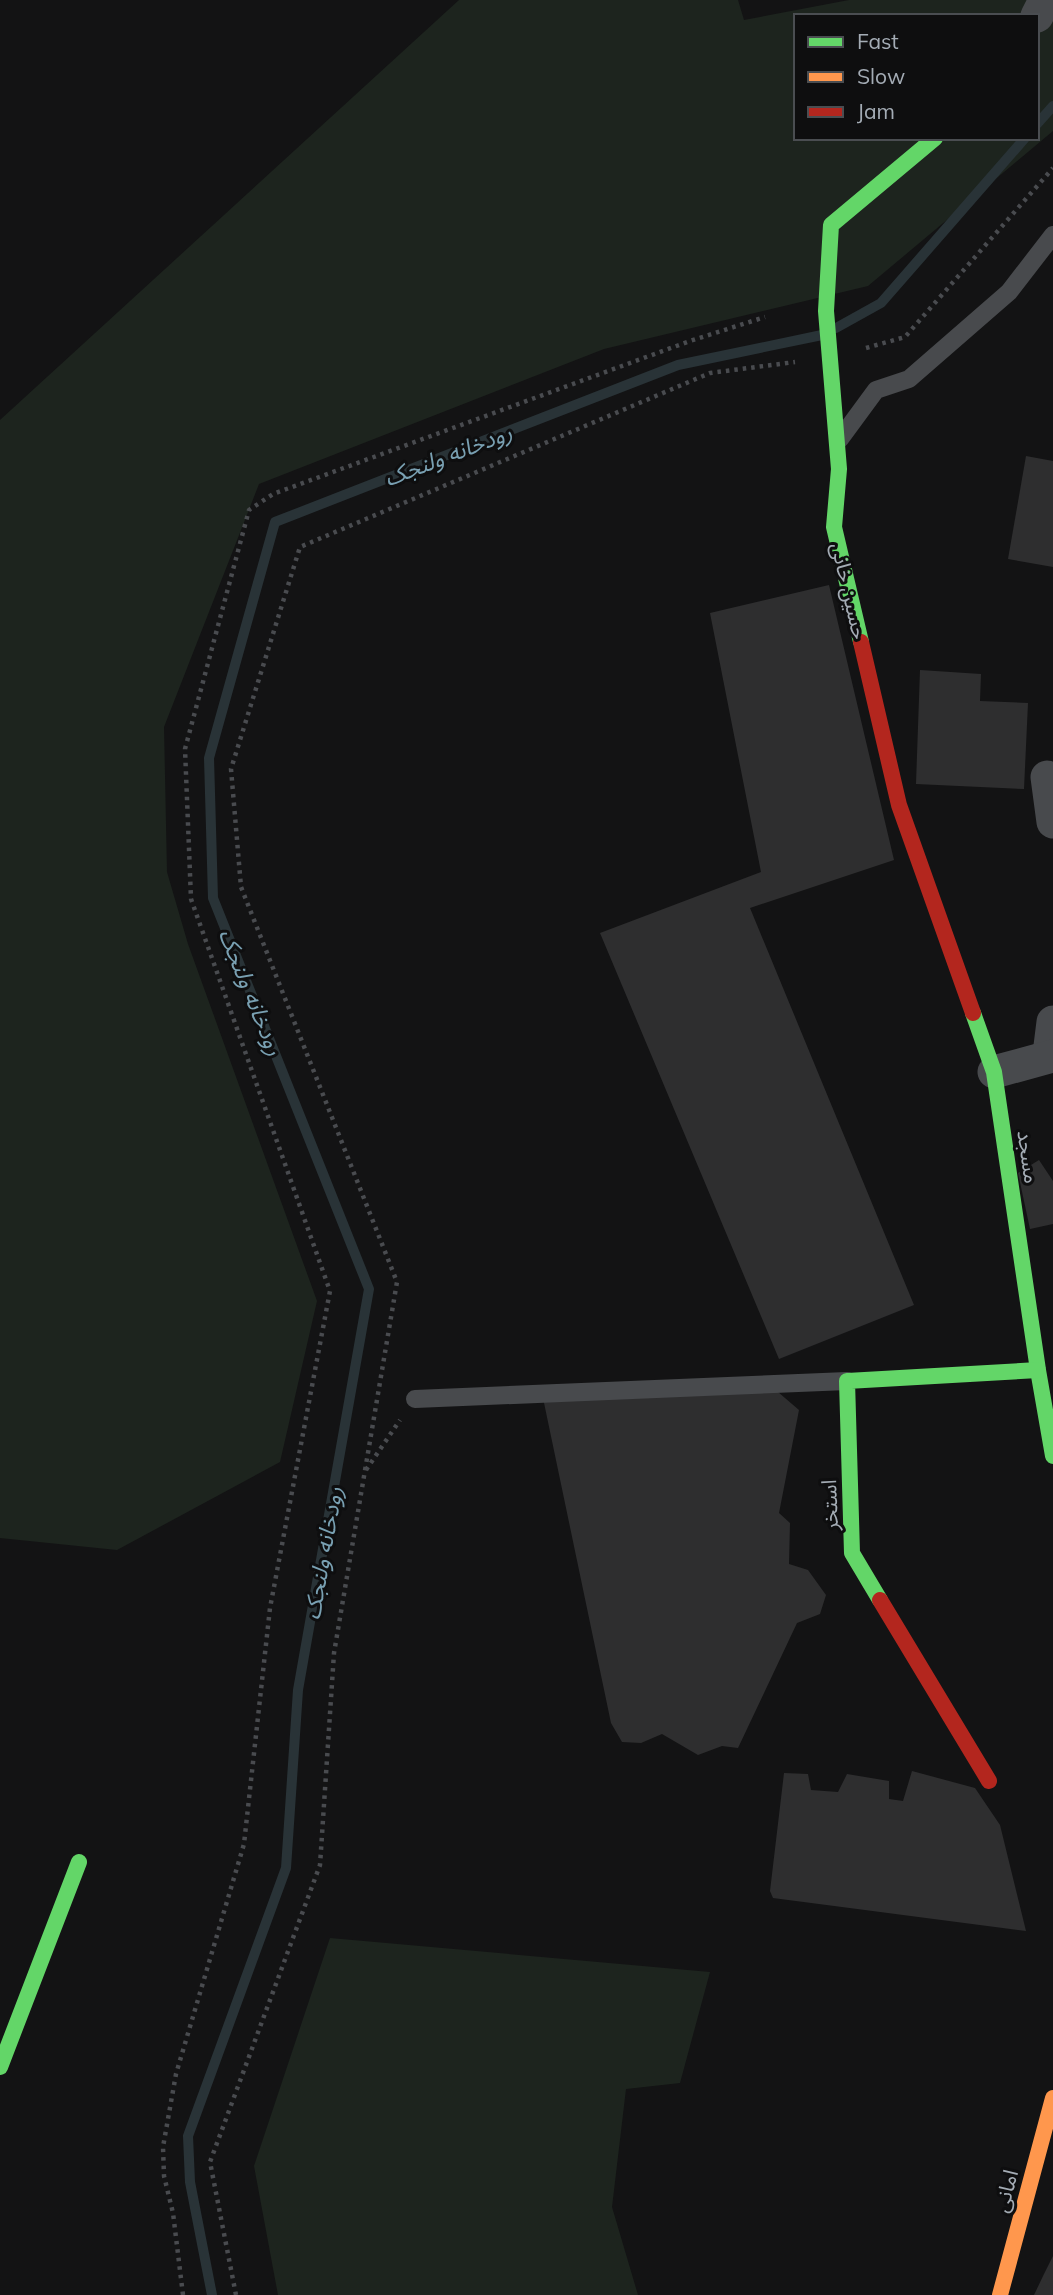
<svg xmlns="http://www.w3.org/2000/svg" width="1053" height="2295" font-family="Mulish,'Noto Sans Arabic',sans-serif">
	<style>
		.green { fill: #1d241e; fill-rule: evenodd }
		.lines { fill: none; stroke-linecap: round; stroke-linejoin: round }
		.stream { stroke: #293337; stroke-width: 10 }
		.building { fill: #2e2e2f }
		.path { stroke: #494b4f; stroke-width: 4.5; stroke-dasharray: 3.5 5; stroke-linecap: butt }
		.lane { stroke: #484a4d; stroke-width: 18 }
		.street { stroke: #484a4d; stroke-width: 33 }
		.fast { stroke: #63d668; stroke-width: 16 }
		.slow { stroke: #ff974d; stroke-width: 16 }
		.jam { stroke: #b3261e; stroke-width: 16 }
		.labels { text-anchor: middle; stroke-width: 6; stroke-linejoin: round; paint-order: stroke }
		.street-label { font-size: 21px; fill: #a4acb5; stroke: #0e0e0f }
		.water-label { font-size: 23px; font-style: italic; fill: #79a0b2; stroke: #0e0e0f }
	</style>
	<rect width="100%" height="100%" fill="#131314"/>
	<g class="green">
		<path d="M459,0h279l6,20 105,-20h204v131l-185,155 -264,63 -345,135 -95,243 3,145 21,72 129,357 -37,161 -163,88 -117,-12v-1118zM796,16h241v122h-241z"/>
		<path d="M330,1938l380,34 -30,111 -54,6 -14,118 26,88h-360l-24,-129z"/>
	</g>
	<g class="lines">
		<g class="stream">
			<path d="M1037,124l16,-18"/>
			<path d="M836,328l45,-25 144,-165"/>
			<path d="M212,2295l-22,-113 -2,-46 98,-268 12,-178 71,-401 -156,-391 -4,-140 66,-236 403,-157 144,-30"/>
		</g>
	</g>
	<g class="building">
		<path d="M1026,456l27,5v106l-45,-8z"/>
		<path d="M829,585l65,275 -144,48 164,397 -135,54 -179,-426 161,-61 -51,-259z"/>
		<path d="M920,670l61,4 -1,27 48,2 -4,86 -108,-5z"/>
		<path d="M1039,1160l14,21v43l-23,5 -12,-56z"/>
		<path d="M778,1392l21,18 -20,103 11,10 -1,41 19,6 18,25 -6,19 -23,9 -59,125 -16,-2 -24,9 -36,-21 -21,9 -19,-1 -11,-19 -68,-325z"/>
		<path d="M912,1771l63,17 25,37 26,106 -253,-33 -3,-7 14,-118 24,1 3,16 27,2 9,-18 42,7v18l14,2z"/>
		<path d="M1053,2256v39h-19l10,-21z"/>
	</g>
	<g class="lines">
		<g class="path">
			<path d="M866,348l39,-11 148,-169"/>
			<path d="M366,1470l34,-50"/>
			<path d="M183,2295l-10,-82 -9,-37 -1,-29 13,-73 68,-230 26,-236 60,-317 -139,-392 -6,-150 64,-239 24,-16 417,-153 75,-24"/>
			<path d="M236,2295l-26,-133 110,-297 14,-212 63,-371 -156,-395 -10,-118 69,-222 410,-174 85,-11"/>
		</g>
		<g class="lane">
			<path d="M840,439l36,-49 33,-11 100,-87 44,-57"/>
			<path d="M415,1399l432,-18"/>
		</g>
		<g class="street">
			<path d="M1037,16l8,-16"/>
			<path d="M1047,777l6,45"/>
			<path d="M1053,1022l-3,24 3,6"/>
			<path d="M994,1072l59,-16"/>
		</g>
		<g class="fast">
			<path d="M861,642l-27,-115 5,-58 -13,-158 5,-86 104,-87"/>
			<path d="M973,1013l21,59 44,298 15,86"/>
			<path d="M880,1600l-28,-47 -5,-172 191,-11"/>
			<path d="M0,2067l79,-205"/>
		</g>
		<path class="slow" d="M1000,2295l53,-197"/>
		<g class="jam">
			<path d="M861,642l38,163 74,208"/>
			<path d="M880,1600l109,181"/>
		</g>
	</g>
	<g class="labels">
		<g class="street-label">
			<text transform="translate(849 591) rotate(77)" y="7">حسین خانی</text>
			<text transform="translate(1028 1157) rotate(82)" y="7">مسجد</text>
			<text transform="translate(830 1505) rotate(-92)" y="7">استخر</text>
			<text transform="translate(1006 2191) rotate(-75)" y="7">امانی</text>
		</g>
		<g class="water-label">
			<text transform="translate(448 455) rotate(-21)" y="8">رودخانه ولنجک</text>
			<text transform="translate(251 992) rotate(68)" y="8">رودخانه ولنجک</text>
			<text transform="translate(323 1553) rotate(-80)" y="8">رودخانه ولنجک</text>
		</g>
	</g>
	<rect x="794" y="14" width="245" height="126" fill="#0e0e0f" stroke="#4a4d51" stroke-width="2"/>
	<rect x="808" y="37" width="35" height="10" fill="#63d668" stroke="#4a4d51" stroke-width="2"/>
	<text x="857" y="49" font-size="21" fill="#a4acb5">Fast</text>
	<rect x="808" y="72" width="35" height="10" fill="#ff974d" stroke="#4a4d51" stroke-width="2"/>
	<text x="857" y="84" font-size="21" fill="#a4acb5">Slow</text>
	<rect x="808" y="107" width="35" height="10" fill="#b3261e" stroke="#4a4d51" stroke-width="2"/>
	<text x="857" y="119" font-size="21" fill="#a4acb5">Jam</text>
</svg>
